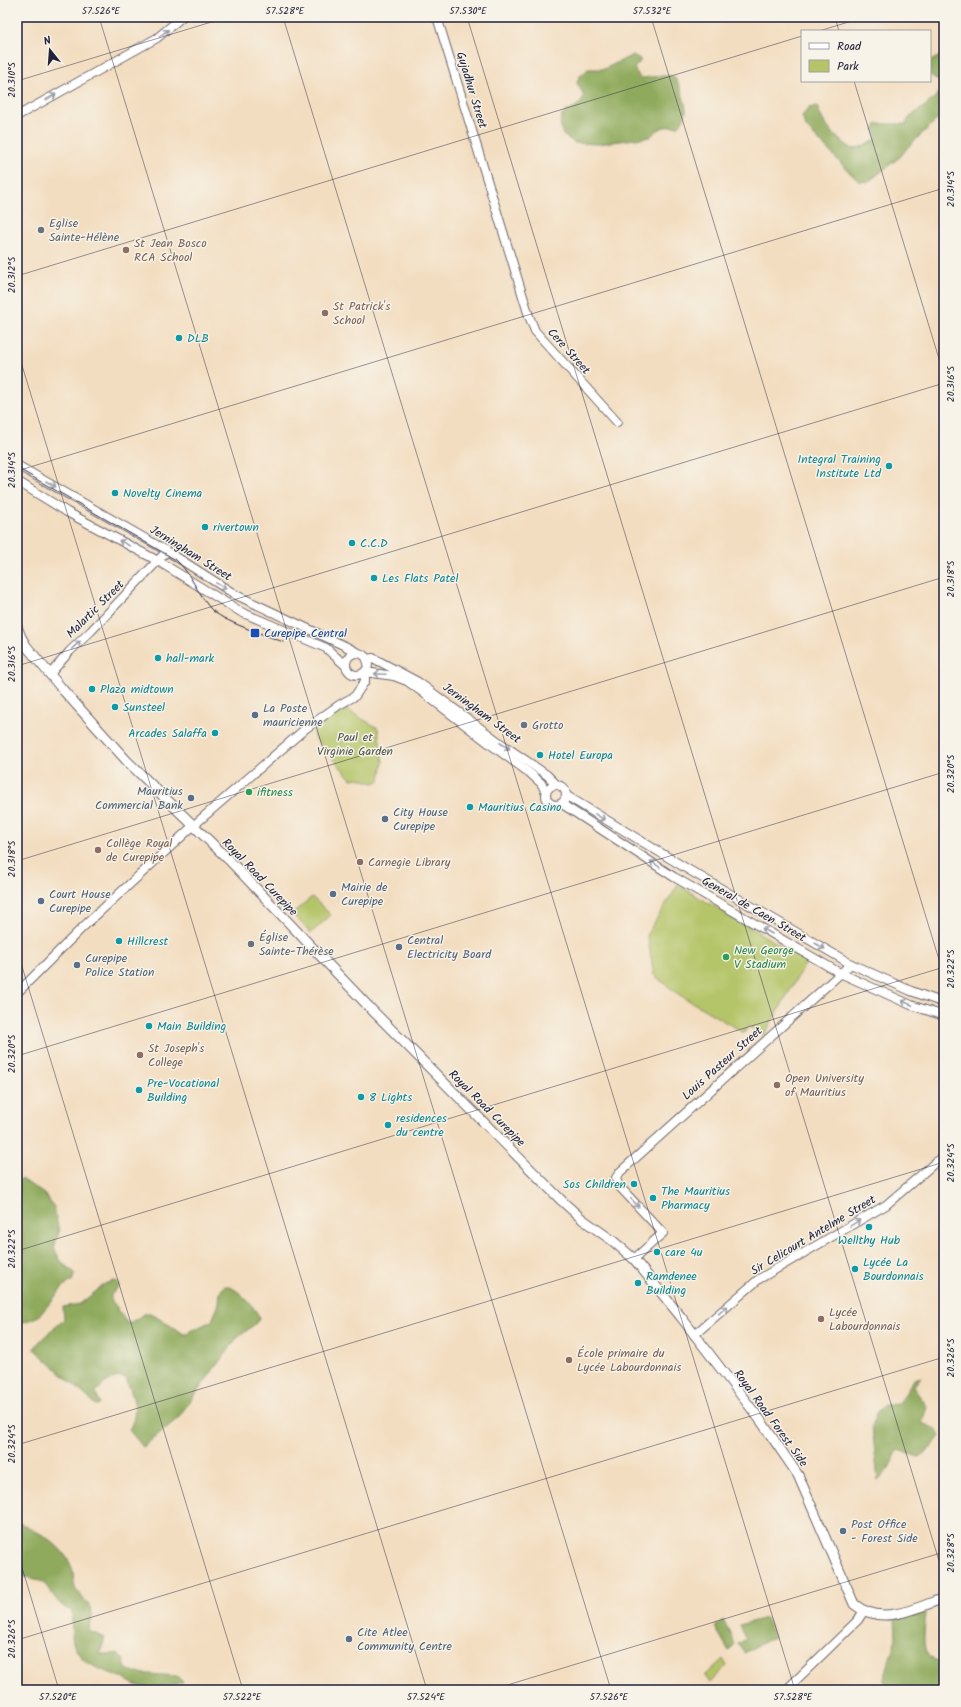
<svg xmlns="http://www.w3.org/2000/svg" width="961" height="1707" font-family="Kalam,sans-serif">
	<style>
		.green { fill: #b4c467; stroke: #6b7351 }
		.forest { fill: #8faa5c; stroke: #58664c }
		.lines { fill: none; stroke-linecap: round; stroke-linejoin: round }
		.secondary-casing { stroke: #6b636a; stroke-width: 10 }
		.primary-casing { stroke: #6b636a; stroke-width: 11 }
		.secondary { stroke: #fff; stroke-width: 8 }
		.primary { stroke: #fff; stroke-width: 9 }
		.tram { stroke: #22223b; stroke-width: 1 }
		.oneway { stroke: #9c9ca7 }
		.ticks { fill: none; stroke: #22223b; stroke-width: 1; stroke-opacity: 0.45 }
		.worship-dot { fill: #6b7280; stroke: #f7f3e8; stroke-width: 1.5 }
		.education-dot { fill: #8d6e63; stroke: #f7f3e8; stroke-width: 1.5 }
		.culture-dot { fill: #0f9aa8; stroke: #f7f3e8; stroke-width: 1.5 }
		.transit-dot { fill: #1a4fb4; stroke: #f7f3e8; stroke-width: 1.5 }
		.service-dot { fill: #5c6f8a; stroke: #f7f3e8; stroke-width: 1.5 }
		.leisure-dot { fill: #2e9e5b; stroke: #f7f3e8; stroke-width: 1.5 }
		.labels { text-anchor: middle; stroke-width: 3; stroke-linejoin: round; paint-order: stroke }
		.street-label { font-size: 12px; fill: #22223b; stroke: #f7f3e8 }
		.worship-label { font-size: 12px; fill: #5b616d; stroke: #f7f3e8; text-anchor: start }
		.education-label { font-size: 12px; fill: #785e54; stroke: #f7f3e8; text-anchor: start }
		.culture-label { font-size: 12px; fill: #0d838f; stroke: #f7f3e8; text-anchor: start }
		.transit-label { font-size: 12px; fill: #164399; stroke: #f7f3e8; text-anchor: start }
		.service-label { font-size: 12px; fill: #4e5e75; stroke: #f7f3e8; text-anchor: start }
		.park-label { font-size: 12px; fill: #4e5348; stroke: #f7f3e8 }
		.leisure-label { font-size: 12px; fill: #27864d; stroke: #f7f3e8; text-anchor: start }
		.neatline { fill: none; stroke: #22223b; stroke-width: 1.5 }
		.ticks-label { font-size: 10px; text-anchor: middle; fill: #22223b }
	</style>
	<rect width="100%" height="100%" fill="#f7f3e8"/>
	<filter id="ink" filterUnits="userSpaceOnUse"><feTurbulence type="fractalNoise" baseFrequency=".025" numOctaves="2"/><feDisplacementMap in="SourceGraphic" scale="8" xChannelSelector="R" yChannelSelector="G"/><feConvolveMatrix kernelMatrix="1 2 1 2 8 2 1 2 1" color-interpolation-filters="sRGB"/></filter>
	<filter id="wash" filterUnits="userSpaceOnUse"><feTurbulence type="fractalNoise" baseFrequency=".012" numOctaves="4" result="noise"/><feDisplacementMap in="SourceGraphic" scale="16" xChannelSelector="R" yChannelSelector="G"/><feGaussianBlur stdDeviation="0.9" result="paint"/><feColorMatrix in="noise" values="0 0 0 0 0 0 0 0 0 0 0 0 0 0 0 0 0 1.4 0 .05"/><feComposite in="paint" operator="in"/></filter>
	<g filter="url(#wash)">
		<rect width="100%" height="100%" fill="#f3ddc0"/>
		<g class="green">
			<path d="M340,706l38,22 5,34 -3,18 -6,3 -16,-5 -7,1 -38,-43 2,-10z"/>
			<path d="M678,885l129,76 -43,74 -16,-9 -4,7 -66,-39 -24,-19 -7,-41z"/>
			<path d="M312,897l19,18 -20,18 -16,-16v-6z"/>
			<path d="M723,1659l4,7 -17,17 -5,-7z"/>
		</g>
		<g class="forest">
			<path d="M633,55l7,4v3l-6,6 6,10c6,0 30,-4 34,-1 5,4 13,29 12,35 -1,5 -4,10 -7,14l-15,1 -8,4 -6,6 -52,7 -23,-1 -12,-8c-2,-5 -4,-13 -1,-19 5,-10 23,-7 21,-22 -1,-3 -4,-7 -6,-11l2,-6 9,-8h16z"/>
			<path d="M944,56v28l-14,-9v-14l8,-4z"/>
			<path d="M940,92h4v21l-36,34 -7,9 -33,26 -10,-1 -53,-55 -3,-10 7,-8 8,-2c6,20 19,33 36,43l11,-3 11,-6 1,-5 -2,-5 3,-6h29c3,-9 9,-10 16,-16 7,-4 12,-11 18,-16z"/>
			<path d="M22,1179l22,15 10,13 5,25 -5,16 8,15 13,10 -3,8 -7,4 -26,31 -15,6 -7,-1v-140z"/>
			<path d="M113,1281l5,1 1,4 -8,9v5c7,7 10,16 17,24l18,-11h4l34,21h4l2,-3 22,-10c2,-6 4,-9 6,-15 3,-8 -1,-14 7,-20 12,0 30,22 35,32l-5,6 -19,15 -59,80 -34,28 -14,-17c11,-21 4,-32 -3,-52 -11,-4 -23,6 -30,14l4,12 -4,1 -62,-56c8,-13 20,-19 30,-30l-1,-12 17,-3 25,-20z"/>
			<path d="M921,1377l-8,10 14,19 -5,17 14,6 4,7 -9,12 -12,9 -21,-7 -10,20 -10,10 -6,-53 4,-14 8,-8 15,-1 15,-25z"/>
			<path d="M17,1521c6,4 9,6 16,9 16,7 35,23 40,41 1,5 0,11 2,16 3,10 18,17 17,28 0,6 -3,10 -3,16l16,7 -5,16h18l6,6 2,8 8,5 43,3 6,6c-8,3 -32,6 -40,5 -8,-1 -15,-6 -22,-10 -19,-8 -39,-10 -47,-32 -4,-10 -2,-23 -2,-34 -16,-5 -18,-19 -30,-29 -8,-5 -17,-4 -25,-7z"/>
			<path d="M921,1608l5,6c-1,11 -6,37 5,44 3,2 9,3 13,4v28h-59l-1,-11 12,-41 -1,-19z"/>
			<path d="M766,1618l8,19 -30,16 -6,-9 8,-5 -7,-14z"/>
			<path d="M723,1620l12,24 -6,7 -14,-24z"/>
		</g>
	</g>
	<g filter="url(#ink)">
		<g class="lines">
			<defs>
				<g id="secondary">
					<path d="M437,17l92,299 6,15 82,91"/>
					<path d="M17,116l140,-78 25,-21"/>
					<path d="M17,465l150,86 69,44 109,51 13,7"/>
					<path d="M17,481l50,31 91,49 83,51 85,36 20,18"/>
					<circle cx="357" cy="664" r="11"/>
					<path d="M367,659l6,-1 45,24 81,60 48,33 10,10"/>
					<path d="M50,674l20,-23 21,-20 76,-80"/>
					<circle cx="556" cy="795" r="10"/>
					<path d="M567,796l122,74 162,94 60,27 33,12"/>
					<path d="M562,804l112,73 166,96 71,32 33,11"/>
					<path d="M17,993l66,-66 110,-101 112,-97 34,-24 16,-9 10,-15v-9l29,4 13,5 18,13 69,53 37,27 10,9 5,9"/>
					<path d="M634,1259l29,-26 -45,-48 -2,-7 4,-6 231,-208"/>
					<path d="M694,1335l65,-56 127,-74 58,-50"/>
					<path d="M786,1690l72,-70 5,-8"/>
				</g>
				<path id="primary" d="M17,627l4,10 6,10 36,43 64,71 102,99 141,148 192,193 20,18 31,22 21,18 47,58 80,104 37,54 56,129c27,23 62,4 90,-6"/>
			</defs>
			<use href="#secondary" class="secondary-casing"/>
			<use href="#primary" class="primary-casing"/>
			<use href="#secondary" class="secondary"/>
			<use href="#primary" class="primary"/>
			<path class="tram" d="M17,468l159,92c15,13 21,33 34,48 12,14 54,26 73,34"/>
		</g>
		<defs><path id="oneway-shaft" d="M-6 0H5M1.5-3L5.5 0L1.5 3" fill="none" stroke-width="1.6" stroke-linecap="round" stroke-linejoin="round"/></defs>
		<g class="oneway">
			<use href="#oneway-shaft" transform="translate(164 33) rotate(-37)"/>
			<use href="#oneway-shaft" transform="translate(51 97) rotate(-30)"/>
			<use href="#oneway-shaft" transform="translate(51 484) rotate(30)"/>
			<use href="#oneway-shaft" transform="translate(124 543) rotate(-152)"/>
			<use href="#oneway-shaft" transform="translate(221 586) rotate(31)"/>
			<use href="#oneway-shaft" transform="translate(76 645) rotate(-43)"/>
			<use href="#oneway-shaft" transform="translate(380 674) rotate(-177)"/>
			<use href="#oneway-shaft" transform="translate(505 746) rotate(33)"/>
			<use href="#oneway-shaft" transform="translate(600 817) rotate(31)"/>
			<use href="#oneway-shaft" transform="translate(655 864) rotate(-146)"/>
			<use href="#oneway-shaft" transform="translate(767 931) rotate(-150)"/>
			<use href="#oneway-shaft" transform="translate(820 946) rotate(30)"/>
			<use href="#oneway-shaft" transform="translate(907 1003) rotate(-157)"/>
			<use href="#oneway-shaft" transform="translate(635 1203) rotate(47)"/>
			<use href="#oneway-shaft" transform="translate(855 1223) rotate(-31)"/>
			<use href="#oneway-shaft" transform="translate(723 1310) rotate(-41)"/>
		</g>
	</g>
	<path class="ticks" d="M99,17l512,1673M283,17l512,1673M467,17l477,1560M651,17l293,959M835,17l4,14M819,31l46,-14M17,81l211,-64M854,81l90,294M17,276l785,-240M17,349l410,1341M17,471l927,-283M17,666l927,-283M17,861l927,-284M17,950l226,740M17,1056l927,-284M17,1251l927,-284M17,1445l927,-283M17,1551l42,139M17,1640l927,-283M491,1690l453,-138"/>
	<g class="worship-dot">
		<circle cx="41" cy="230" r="4"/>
		<circle cx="524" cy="725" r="4"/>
		<circle cx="251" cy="944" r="4"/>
	</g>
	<g class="education-dot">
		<circle cx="126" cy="250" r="4"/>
		<circle cx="325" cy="313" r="4"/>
		<circle cx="98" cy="850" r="4"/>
		<circle cx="360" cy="862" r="4"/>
		<circle cx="140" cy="1055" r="4"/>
		<circle cx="777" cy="1085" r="4"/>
		<circle cx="821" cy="1319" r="4"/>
		<circle cx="569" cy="1360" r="4"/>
	</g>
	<g class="culture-dot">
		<circle cx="179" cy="338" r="4"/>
		<circle cx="889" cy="466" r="4"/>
		<circle cx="115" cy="493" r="4"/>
		<circle cx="205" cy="527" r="4"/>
		<circle cx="352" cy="543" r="4"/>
		<circle cx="374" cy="578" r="4"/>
		<circle cx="158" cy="658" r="4"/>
		<circle cx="92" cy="689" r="4"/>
		<circle cx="115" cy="707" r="4"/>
		<circle cx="215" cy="733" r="4"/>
		<circle cx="540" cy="755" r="4"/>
		<circle cx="470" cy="807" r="4"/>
		<circle cx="119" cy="941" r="4"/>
		<circle cx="149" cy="1026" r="4"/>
		<circle cx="139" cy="1090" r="4"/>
		<circle cx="361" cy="1097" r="4"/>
		<circle cx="388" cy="1125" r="4"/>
		<circle cx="634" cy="1184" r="4"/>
		<circle cx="653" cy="1198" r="4"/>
		<circle cx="869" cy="1227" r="4"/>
		<circle cx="657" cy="1252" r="4"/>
		<circle cx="855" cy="1269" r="4"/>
		<circle cx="638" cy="1283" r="4"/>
	</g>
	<rect class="transit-dot" x="250" y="628" width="10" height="10" rx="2"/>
	<g class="service-dot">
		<circle cx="255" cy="715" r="4"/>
		<circle cx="191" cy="798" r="4"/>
		<circle cx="385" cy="819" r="4"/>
		<circle cx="333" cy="894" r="4"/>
		<circle cx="41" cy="901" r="4"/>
		<circle cx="399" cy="947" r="4"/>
		<circle cx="77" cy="965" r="4"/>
		<circle cx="843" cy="1531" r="4"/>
		<circle cx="349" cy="1639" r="4"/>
	</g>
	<g class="leisure-dot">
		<circle cx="249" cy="792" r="4"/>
		<circle cx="726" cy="957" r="4"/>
	</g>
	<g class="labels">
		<g class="street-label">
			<text transform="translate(472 90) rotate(73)" y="4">Gujadhur Street</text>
			<text transform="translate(569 351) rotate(48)" y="4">Cere Street</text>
			<text transform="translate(191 553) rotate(32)" y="4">Jerningham Street</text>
			<text transform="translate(95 609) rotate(-45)" y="4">Malartic Street</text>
			<text transform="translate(482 713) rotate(36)" y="4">Jerningham Street</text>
			<text transform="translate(260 877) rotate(46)" y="4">Royal Road Curepipe</text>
			<text transform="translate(754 909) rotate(30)" y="4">General de Caen Street</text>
			<text transform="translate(722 1063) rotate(-42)" y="4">Louis Pasteur Street</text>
			<text transform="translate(487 1108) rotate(45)" y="4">Royal Road Curepipe</text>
			<text transform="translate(813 1235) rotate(-31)" y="4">Sir Celicourt Antelme Street</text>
			<text transform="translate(771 1418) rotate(54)" y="4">Royal Road Forest Side</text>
		</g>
		<g class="worship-label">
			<text x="49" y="227">Eglise<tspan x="49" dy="14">Sainte-Hélène</tspan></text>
			<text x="532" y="729">Grotto</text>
			<text x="259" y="941">Église<tspan x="259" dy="14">Sainte-Thérèse</tspan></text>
		</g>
		<g class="education-label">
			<text x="134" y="247">St Jean Bosco<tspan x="134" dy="14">RCA School</tspan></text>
			<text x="333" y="310">St Patrick's<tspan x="333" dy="14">School</tspan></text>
			<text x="106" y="847">Collège Royal<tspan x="106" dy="14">de Curepipe</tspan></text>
			<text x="368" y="866">Carnegie Library</text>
			<text x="148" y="1052">St Joseph's<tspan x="148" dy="14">College</tspan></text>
			<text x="785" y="1082">Open University<tspan x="785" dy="14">of Mauritius</tspan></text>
			<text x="829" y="1316">Lycée<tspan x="829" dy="14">Labourdonnais</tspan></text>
			<text x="577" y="1357">École primaire du<tspan x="577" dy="14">Lycée Labourdonnais</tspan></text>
		</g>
		<g class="culture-label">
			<text x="187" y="342">DLB</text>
			<text x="881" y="463" text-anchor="end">Integral Training<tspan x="881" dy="14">Institute Ltd</tspan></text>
			<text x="123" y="497">Novelty Cinema</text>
			<text x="213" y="531">rivertown</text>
			<text x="360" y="547">C.C.D</text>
			<text x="382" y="582">Les Flats Patel</text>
			<text x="166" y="662">hall-mark</text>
			<text x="100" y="693">Plaza midtown</text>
			<text x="123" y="711">Sunsteel</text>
			<text x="207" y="737" text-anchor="end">Arcades Salaffa</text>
			<text x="548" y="759">Hotel Europa</text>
			<text x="478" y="811">Mauritius Casino</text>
			<text x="127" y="945">Hillcrest</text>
			<text x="157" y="1030">Main Building</text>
			<text x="147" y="1087">Pre-Vocational<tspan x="147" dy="14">Building</tspan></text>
			<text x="369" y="1101">8 Lights</text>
			<text x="396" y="1122">residences<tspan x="396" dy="14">du centre</tspan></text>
			<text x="626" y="1188" text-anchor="end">Sos Children</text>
			<text x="661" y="1195">The Mauritius<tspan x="661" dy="14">Pharmacy</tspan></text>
			<text x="869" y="1244" text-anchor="middle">Wellthy Hub</text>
			<text x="665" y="1256">care 4u</text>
			<text x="863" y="1266">Lycée La<tspan x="863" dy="14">Bourdonnais</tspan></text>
			<text x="646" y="1280">Ramdenee<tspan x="646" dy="14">Building</tspan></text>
		</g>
		<g class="transit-label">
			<text x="264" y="637">Curepipe Central</text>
		</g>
		<g class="service-label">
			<text x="263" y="712">La Poste<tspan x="263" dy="14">mauricienne</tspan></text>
			<text x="183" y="795" text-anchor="end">Mauritius<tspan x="183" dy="14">Commercial Bank</tspan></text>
			<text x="393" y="816">City House<tspan x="393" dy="14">Curepipe</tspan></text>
			<text x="341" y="891">Mairie de<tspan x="341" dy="14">Curepipe</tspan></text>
			<text x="49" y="898">Court House<tspan x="49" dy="14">Curepipe</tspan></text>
			<text x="407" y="944">Central<tspan x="407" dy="14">Electricity Board</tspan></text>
			<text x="85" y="962">Curepipe<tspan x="85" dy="14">Police Station</tspan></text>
			<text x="851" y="1528">Post Office<tspan x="851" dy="14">- Forest Side</tspan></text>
			<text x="357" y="1636">Cite Atlee<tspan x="357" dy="14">Community Centre</tspan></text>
		</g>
		<g class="park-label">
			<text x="355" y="741">Paul et<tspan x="355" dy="14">Virginie Garden</tspan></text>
		</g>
		<g class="leisure-label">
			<text x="257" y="796">ifitness</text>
			<text x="734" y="954">New George<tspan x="734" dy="14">V Stadium</tspan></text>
		</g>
	</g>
	<rect width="961" height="1707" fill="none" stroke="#f7f3e8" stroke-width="44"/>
	<rect x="801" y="30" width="130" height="52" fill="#f7f3e8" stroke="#a29fa3"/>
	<rect x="809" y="43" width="20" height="6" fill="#ffffff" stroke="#a29fa3"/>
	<text x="837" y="50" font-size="12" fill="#22223b">Road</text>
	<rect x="809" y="60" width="20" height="12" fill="#b4c467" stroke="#a29fa3"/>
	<text x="837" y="70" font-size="12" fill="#22223b">Park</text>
	<g transform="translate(50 50) rotate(343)" stroke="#f7f3e8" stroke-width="3" paint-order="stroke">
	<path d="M0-3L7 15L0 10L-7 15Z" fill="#22223b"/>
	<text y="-6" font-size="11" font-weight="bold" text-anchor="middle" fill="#22223b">N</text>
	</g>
	<rect x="22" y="22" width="917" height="1663" class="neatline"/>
	<g class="ticks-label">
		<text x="101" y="14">57.526°E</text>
		<text x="285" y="14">57.528°E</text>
		<text x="468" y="14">57.530°E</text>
		<text x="652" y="14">57.532°E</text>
		<text transform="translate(11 80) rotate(-90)" y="4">20.310°S</text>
		<text transform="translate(950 189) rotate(-90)" y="4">20.314°S</text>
		<text transform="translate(11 275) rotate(-90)" y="4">20.312°S</text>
		<text transform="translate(950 384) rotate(-90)" y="4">20.316°S</text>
		<text transform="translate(11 470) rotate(-90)" y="4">20.314°S</text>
		<text transform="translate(950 579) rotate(-90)" y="4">20.318°S</text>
		<text transform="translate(11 664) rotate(-90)" y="4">20.316°S</text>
		<text transform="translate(950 774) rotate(-90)" y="4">20.320°S</text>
		<text transform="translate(11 859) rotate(-90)" y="4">20.318°S</text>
		<text transform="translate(950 969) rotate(-90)" y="4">20.322°S</text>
		<text transform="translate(11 1054) rotate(-90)" y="4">20.320°S</text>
		<text transform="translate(950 1163) rotate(-90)" y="4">20.324°S</text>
		<text transform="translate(11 1249) rotate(-90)" y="4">20.322°S</text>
		<text transform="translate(950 1358) rotate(-90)" y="4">20.326°S</text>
		<text transform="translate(11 1444) rotate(-90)" y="4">20.324°S</text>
		<text transform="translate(950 1553) rotate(-90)" y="4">20.328°S</text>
		<text transform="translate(11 1639) rotate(-90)" y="4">20.326°S</text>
		<text x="58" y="1700">57.520°E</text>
		<text x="242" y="1700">57.522°E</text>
		<text x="426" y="1700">57.524°E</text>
		<text x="609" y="1700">57.526°E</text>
		<text x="793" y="1700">57.528°E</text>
	</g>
</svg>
